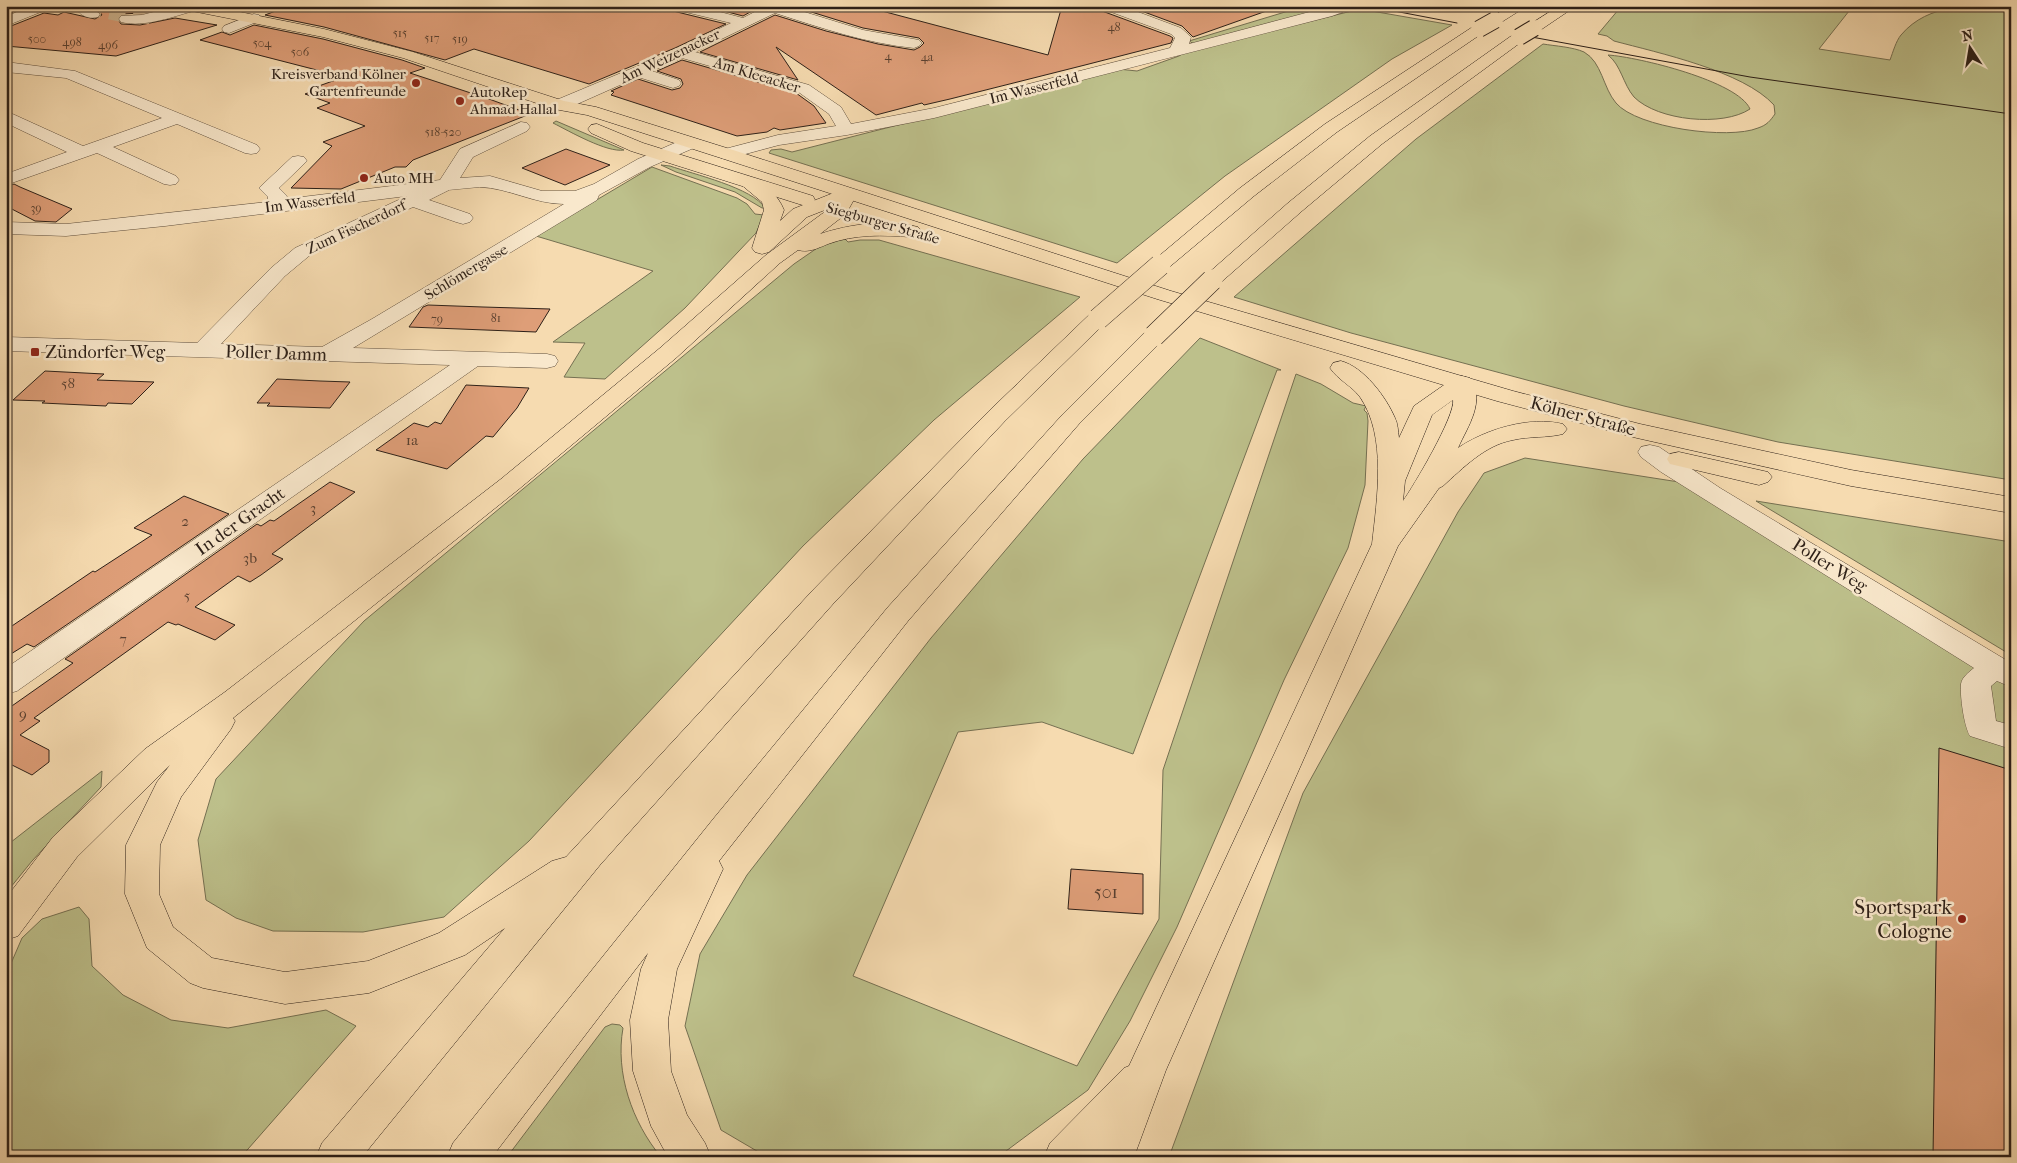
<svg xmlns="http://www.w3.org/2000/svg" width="2017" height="1163" font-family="'IM FELL French Canon',serif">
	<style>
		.green { fill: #bdc08b; stroke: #757052 }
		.building { fill: #de9e78; stroke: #2d2018 }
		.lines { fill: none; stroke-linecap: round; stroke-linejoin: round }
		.minor-tunnel { stroke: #ceb692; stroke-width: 16; stroke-dasharray: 16 8; stroke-linecap: butt }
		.minor-casing { stroke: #5f4f3e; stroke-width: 1 }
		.major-casing { stroke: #2d2018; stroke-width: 1 }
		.highway-casing { stroke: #2d2018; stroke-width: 1 }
		.minor { fill: #f9e8cc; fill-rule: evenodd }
		.major { fill: #f6dbb0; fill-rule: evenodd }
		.highway { fill: #f6dbb0; fill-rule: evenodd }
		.tram { stroke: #2d2018; stroke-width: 1 }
		.highway-bridge-far1-casing { stroke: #2d2018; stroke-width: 18; stroke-linecap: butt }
		.highway-bridge-casing { stroke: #2d2018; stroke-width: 22; stroke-linecap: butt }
		.highway-bridge-far1 { stroke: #f6dbb0; stroke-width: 16 }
		.highway-bridge { stroke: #f6dbb0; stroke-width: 21 }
		.poi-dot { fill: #8f2418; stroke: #f9e8cc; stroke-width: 2 }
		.labels { text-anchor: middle; stroke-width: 5; stroke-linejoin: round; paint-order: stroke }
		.far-number-label { font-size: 12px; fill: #594030 }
		.far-street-label { font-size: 15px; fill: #2d2018; stroke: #f9e8cc }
		.far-poi-label { font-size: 15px; fill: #2d2018; stroke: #f9e8cc; text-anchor: start }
		.number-label { font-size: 15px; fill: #594030 }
		.poi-label { font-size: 18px; fill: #2d2018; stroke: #f9e8cc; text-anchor: start }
		.street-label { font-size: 18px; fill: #2d2018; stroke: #f9e8cc }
		.near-number-label { font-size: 18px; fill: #594030 }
		.near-poi-label { font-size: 21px; fill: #2d2018; stroke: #f9e8cc; text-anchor: end }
	</style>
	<rect width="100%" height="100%" fill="#f6dbb0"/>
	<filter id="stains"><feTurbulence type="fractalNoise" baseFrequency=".004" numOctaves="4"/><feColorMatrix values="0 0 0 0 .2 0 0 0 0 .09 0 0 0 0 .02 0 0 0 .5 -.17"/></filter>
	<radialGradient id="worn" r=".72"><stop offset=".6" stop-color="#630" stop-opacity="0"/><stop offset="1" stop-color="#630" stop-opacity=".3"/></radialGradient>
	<g class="green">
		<path d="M1285,6h37l-1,5 -127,33 -5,-3 106,-32z"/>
		<path d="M1624,6h229l-34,43 71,11c3,-8 6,-19 11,-25 28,-33 71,-29 110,-29v474l-233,-38 -154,-36 -273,-73 -117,-36 182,-158 127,-95c12,2 30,3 41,8 18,10 19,36 32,51 21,25 113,37 142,25 9,-3 12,-7 17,-14l-1,-9c-31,-34 -115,-52 -160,-64l-7,-5 -9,-2 21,-25z"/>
		<path d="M1360,9l92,16 -60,34 -167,117 -108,87 -348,-110 2,-3 10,-1 11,3 326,-83 19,2 42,-15 6,-4z"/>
		<path d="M1608,55c30,2 130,26 142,54 -27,18 -92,12 -116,-12 -11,-13 -13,-32 -26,-42z"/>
		<path d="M556,121l68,29c-17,3 -55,-19 -71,-27z"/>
		<path d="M661,165l9,1c23,8 83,22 95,42h-3l-27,-16 -59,-20z"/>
		<path d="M652,167l85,31 10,6 8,10 9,1 -8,18 -71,75 -80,71 -41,-2 21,-34 -32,-1 100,-71 -117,-35z"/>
		<path d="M843,237l5,5 12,-2h19l201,57 -146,123 -131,126 -274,295 -85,76 -81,15 -90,-1 -37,-13 -30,-18 -8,-60 18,-61 148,-158 430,-357 29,-20z"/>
		<path d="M1200,338l81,32h-4l-144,384 -91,-32 -84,10 -105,244 224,90 82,-147 4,-149 133,-396 25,10 32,19 13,3 -2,4 3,3 1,8 -3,64 -17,63 -64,132 -107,247 -47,94 -42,69 -90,67h-231l-46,-27 -36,-104 15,-72 47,-79 184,-237 152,-179z"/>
		<path d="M1525,458l154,24 332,200v475h-842l134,-364 155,-281 26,-39z"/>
		<path d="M1756,501l255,41v113z"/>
		<path d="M102,771l-1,16 -69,74 -26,32v-47z"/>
		<path d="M79,907l10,12 3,47 31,29 48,25 57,8 98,-18 30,16 -115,131h-235v-182l16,-37 20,-19z"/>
		<path d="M612,1024l8,1 3,3c-8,45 9,94 38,129h-154l98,-130z"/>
	</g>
	<g class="building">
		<path d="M289,6h380l4,5 53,13 -51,24 -86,36 -115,-35 -29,11 -121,-33 -59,-12z"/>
		<path d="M705,6h56l-18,10z"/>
		<path d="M792,6h71l185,49 14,-49h37l3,5 68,25 3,2 -2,5 -86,22 -135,34 -26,6 -2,-2 -46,12 -100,-68 22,33 -98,-28 75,-37 51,16 52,13 36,6 6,-3 4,-4 -5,-5 -56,-10z"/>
		<path d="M1128,6h144v3l-79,28 -11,-11z"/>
		<path d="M109,8l33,5 -21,1 -4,4 4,6 19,1 35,-7 42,7 -101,31 -110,-10v-18l38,-15 14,2 6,-3 31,7 7,-4 -3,-4z"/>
		<path d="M254,25l69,14 79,21 23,8 -15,5 79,26 41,15 -117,46 -7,7h-11l-54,22 -50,-1 41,-42 -9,-4 42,-16 -48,-18 13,-5 -25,-9 15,-6 -4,-1 28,-10 -144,-37 22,-8 8,3z"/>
		<path d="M682,60l114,33 18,13 12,17 -46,7 -6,-2 -7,4 -30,4 -126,-41 3,-3 -3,-1 27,-12 34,11 8,-2 3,-4 -2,-5 -24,-8z"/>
		<path d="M566,149l44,16 -45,20 -43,-17z"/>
		<path d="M14,184l6,3 52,22 -16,13 -21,-1 -29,-15v-19z"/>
		<path d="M428,305l55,2 67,2 -14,23 -127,-5 14,-20z"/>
		<path d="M45,371l59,3 -7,6 57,2 -22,22 -24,-1 -2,3 -64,-3 3,-2 -32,-1z"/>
		<path d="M277,379l43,2 30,1 -20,26 -63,-2 3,-3h-13z"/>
		<path d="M466,385l63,3 -12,20 -24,29 -7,-1 -39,33 -71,-19 38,-27 14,4 7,-5 6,2z"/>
		<path d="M330,482l25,10 -83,62 11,5 -22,16 -11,7 -12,-6 -43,31 40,18 -20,15 -37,-16 -2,1 -8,-3 -134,96 6,3 -20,14 29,15v12l-17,13 -26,-13v-55l3,1 64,-45 -8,-4 192,-135 4,2 9,-6 4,1z"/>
		<path d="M184,496l45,18 -195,133 -7,-3 -21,13v-27l87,-59 2,1 57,-37 -18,-7z"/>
		<path d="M1939,748l72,22v387h-78z"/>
		<path d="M1071,869l72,5v40l-75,-5z"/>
	</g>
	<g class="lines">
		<path class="minor-tunnel" d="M86,7l47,9h18"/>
		<defs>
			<g id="minor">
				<path d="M30,6h20l-2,3 -42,17v-9z"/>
				<path d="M80,6h14l-1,3 7,5 -2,3c-7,2 -16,0 -20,-6z"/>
				<path d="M177,6l22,1 -2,3c-23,6 -52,18 -76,12l-2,-3 2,-3 21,-1z"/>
				<path d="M671,6h26l46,12 23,-12h19l78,24 56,10 3,3 -3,3 -5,2c-48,-5 -93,-20 -139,-35l-80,39 114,33 32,22 10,17 83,-16 236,-60 5,-10 -4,-4 -68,-25 -2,-3h21l59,22 10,9 -2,7 143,-38h11l2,3 -2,3 -11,4 -398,102 -87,17 -68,10 -52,14 -6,-1 -3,-4 3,-4 57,-15 58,-9 -7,-12 -32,-23 -115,-33 -30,13 27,9 2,3 -2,3 -6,2 -35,-11 -72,32h-12l-2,-4 2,-4 122,-51 55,-27 -58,-14z"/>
				<path d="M254,14l5,1 2,3 -2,3 -30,12 -5,-1 -2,-3 2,-3z"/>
				<path d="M6,62l69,9 182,74 3,4 -3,4 -6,1 -6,-1 -68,-29 -64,23 63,29 3,4 -3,4 -6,1 -6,-1 -67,-31 -91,32v-11l61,-22 -61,-29v-12l77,35 79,-28 -96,-40 -60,-6z"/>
				<path d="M521,122l6,1 3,4 -3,4 -54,26 -13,21 30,-2 52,15h33l19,-7 44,-25 46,-20 6,-1 6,1 3,4 -3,4 -46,20 -51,28 -2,5 -244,148 194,6 8,2 3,5 -3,5 -8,2 -69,-2 -461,325 -11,3v-26l444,-303 -444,-14v-14l191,6 74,-75 24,-20 112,-52 -242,30 -99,10 -60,-2v-12l60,2 201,-22 1,-5 -9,-9 33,-31 6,-1 6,1 3,4 -28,27 8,8 -1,3 154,-19 20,-31zM480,187c29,1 54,17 84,17l-192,115 -50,28 -101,-3 64,-68 24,-20 104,-49 43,15 7,2 7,-2 3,-4 -3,-4 -41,-14 20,-10z"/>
				<path d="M1650,445l9,2 61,41 291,175v24l-14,-6 -6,5 5,35 15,4v24l-41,-13c-6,-10 -10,-39 -9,-52 1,-7 8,-12 13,-16l-313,-196 -20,-15 -3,-5 3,-5z"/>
			</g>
			<g id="major">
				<path d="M180,6h30l114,23 89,23 151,49 32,6 137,43 438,141 342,100 127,33 211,46 160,27v16l-160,-27 -214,-48 -140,-37 -340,-102 -436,-141 -134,-43 -33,-6 -151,-51 -80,-21 -136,-27z"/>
				<path d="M597,124l46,19 170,53 2,4 -2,4 -7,2 -7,-2 -168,-53 -40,-18 -3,-4 3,-4z"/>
				<path d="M1679,452l89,20 4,5 -4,5 -9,3 -89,-21 -3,-5 3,-5z"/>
			</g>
			<g id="highway">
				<path d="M1509,6h18l-27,17h-10l-2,-3z"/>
				<path d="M1559,6h17l-37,25h-10l-2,-3 2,-3z"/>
				<path d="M1479,25l5,1 2,3 -2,3 -147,100 -83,64 -87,73 -7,2 -7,-2 -3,-4 3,-4 87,-73 85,-64 149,-98z"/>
				<path d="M1519,32l5,2 3,3 -3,3 -142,104 -80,67 -83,73 -7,2 -7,-2 -3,-4 3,-4 83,-73 82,-67 144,-102z"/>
				<path d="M747,176c17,5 31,19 37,34l-4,11 13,-12 48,-19 7,-2 7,2 2,4 -11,20 -26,20c30,-10 67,-15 98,-7l3,4 -3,4 -7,2c-28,-2 -56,-3 -83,7 -10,4 -19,9 -30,6l-18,13 -104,95 -157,131 -286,229 2,3 -4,8 -50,68 -21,48 -1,49 14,33 39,31 73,14 83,-11 71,-28 113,-72 14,-4 247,-267 176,-179 101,-97 8,-1 8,1 3,5 -104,102 -172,183 -233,261 -238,292h-46l6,-14 183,-215 -40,27 -96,38 -84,11 -82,-16 -13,-5 -43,-35 -22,-54 1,-49 31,-63 13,-17 -93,92 -59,79 -12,4v-42l47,-61 92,-88 80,-57 276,-213 159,-131 106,-93 64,-47 -23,9 -38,35 -7,2 -7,-2 -3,-4 12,-38 -2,-8 -24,-20 3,-4z"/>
				<path d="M1154,329l8,2 3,5 -3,5 -83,83 -171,197 -189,240 4,8 -46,100 -9,51 3,51 16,44 18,28 6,14h-43l-17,-31 -18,-55 -3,-51 11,-51 7,-16 -156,204h-45l6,-14 261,-325 174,-211 175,-193 83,-83z"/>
				<path d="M1341,361c23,6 45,36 54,57 3,6 3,13 4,20l15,-32 40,-28 8,-2 8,2c16,23 -2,48 -12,70 28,-19 72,-32 105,-24l4,5 -4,5c-16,4 -33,2 -50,6 -28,5 -50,28 -70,46l-4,2 -41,58 -232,524 -32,87h-40l1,-3 -3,3h-48l6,-14 74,-75 5,-2 243,-522c5,-45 15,-108 -12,-147 -8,-11 -22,-17 -30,-29l3,-5zM1453,400c3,15 -40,87 -50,101l2,-20 27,-66z"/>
			</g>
		</defs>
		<use href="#minor" class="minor-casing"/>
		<use href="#major" class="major-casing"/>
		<use href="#highway" class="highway-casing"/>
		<use href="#minor" class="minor"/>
		<use href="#major" class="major"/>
		<use href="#highway" class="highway"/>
		<g class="tram">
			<path d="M1368,6l89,17"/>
			<path d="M1526,36l224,41 261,37"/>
		</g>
		<defs>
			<g id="highway-bridge-far1">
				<path d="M1479,29l16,-9"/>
				<path d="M1519,37l15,-9"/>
			</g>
			<g id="highway-bridge">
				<path d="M1098,319l62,-54"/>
				<path d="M1154,336l58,-56"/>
			</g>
		</defs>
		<use href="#highway-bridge-far1" class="highway-bridge-far1-casing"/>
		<use href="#highway-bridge" class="highway-bridge-casing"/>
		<use href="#highway-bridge-far1" class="highway-bridge-far1"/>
		<use href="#highway-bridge" class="highway-bridge"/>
	</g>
	<g class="poi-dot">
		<circle cx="416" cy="83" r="5"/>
		<circle cx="460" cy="101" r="5"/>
		<circle cx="364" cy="178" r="5"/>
		<rect x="30" y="347" width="10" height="10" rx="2.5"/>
		<circle cx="1962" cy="919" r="5"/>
	</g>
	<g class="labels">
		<g class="far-number-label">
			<text x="1114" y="31">48</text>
			<text x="400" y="37">515</text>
			<text x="432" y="42">517</text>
			<text x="37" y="43">500</text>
			<text x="460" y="43">519</text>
			<text x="72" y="46">498</text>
			<text x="262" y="47">504</text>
			<text x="108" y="49">496</text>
			<text x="300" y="56">506</text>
			<text x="888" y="60">4</text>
			<text x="927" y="61">4a</text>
			<text x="443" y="136">518-520</text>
			<text x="36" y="212">39</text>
			<text x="496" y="322">81</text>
			<text x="437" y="323">79</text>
		</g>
		<g class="far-street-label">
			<text transform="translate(670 56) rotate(-25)" y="5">Am Weizenacker</text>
			<text transform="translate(757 75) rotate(17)" y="5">Am Kleeacker</text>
			<text transform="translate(1034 88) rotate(-14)" y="5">Im Wasserfeld</text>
			<text transform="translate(310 202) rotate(-7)" y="5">Im Wasserfeld</text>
			<text transform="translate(883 223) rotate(16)" y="5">Siegburger Straße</text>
			<text transform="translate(356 227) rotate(-25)" y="5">Zum Fischerdorf</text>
			<text transform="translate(466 272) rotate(-31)" y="5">Schlömergasse</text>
		</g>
		<g class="far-poi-label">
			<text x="406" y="79" text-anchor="end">Kreisverband Kölner<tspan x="406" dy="17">Gartenfreunde</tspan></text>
			<text x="470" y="97">AutoRep<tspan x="470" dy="17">Ahmad Hallal</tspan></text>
			<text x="374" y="183">Auto MH</text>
		</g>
		<g class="number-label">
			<text x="68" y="388">58</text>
			<text x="412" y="445">1a</text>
			<text x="313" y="513">3</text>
			<text x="185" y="526">2</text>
			<text x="250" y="563">3b</text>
			<text x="187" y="600">5</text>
			<text x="123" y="644">7</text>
			<text x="23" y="719">9</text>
		</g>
		<g class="poi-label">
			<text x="45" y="358">Zündorfer Weg</text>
		</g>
		<g class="street-label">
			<text transform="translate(276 353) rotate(2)" y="6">Poller Damm</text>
			<text transform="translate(1583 416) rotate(15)" y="6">Kölner Straße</text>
			<text transform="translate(240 521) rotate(-35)" y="6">In der Gracht</text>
			<text transform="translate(1830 565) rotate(32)" y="6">Poller Weg</text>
		</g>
		<g class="near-number-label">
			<text x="1106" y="898">501</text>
		</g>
		<g class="near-poi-label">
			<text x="1952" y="914">Sportspark<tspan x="1952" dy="24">Cologne</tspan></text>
		</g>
	</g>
	<rect width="2017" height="1163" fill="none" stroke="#f6dbb0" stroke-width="25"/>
	<rect x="8" y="8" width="2002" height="1148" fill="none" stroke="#2d2018" stroke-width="2.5"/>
	<rect x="12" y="12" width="1992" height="1138" fill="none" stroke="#2d2018"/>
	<g transform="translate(1970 48) rotate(348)" stroke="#f9e8cc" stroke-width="4" paint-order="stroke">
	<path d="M0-4L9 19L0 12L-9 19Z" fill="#2d2018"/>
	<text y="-8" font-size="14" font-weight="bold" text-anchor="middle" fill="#2d2018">N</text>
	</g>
	<rect width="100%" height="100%" filter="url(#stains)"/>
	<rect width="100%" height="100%" fill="url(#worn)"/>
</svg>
